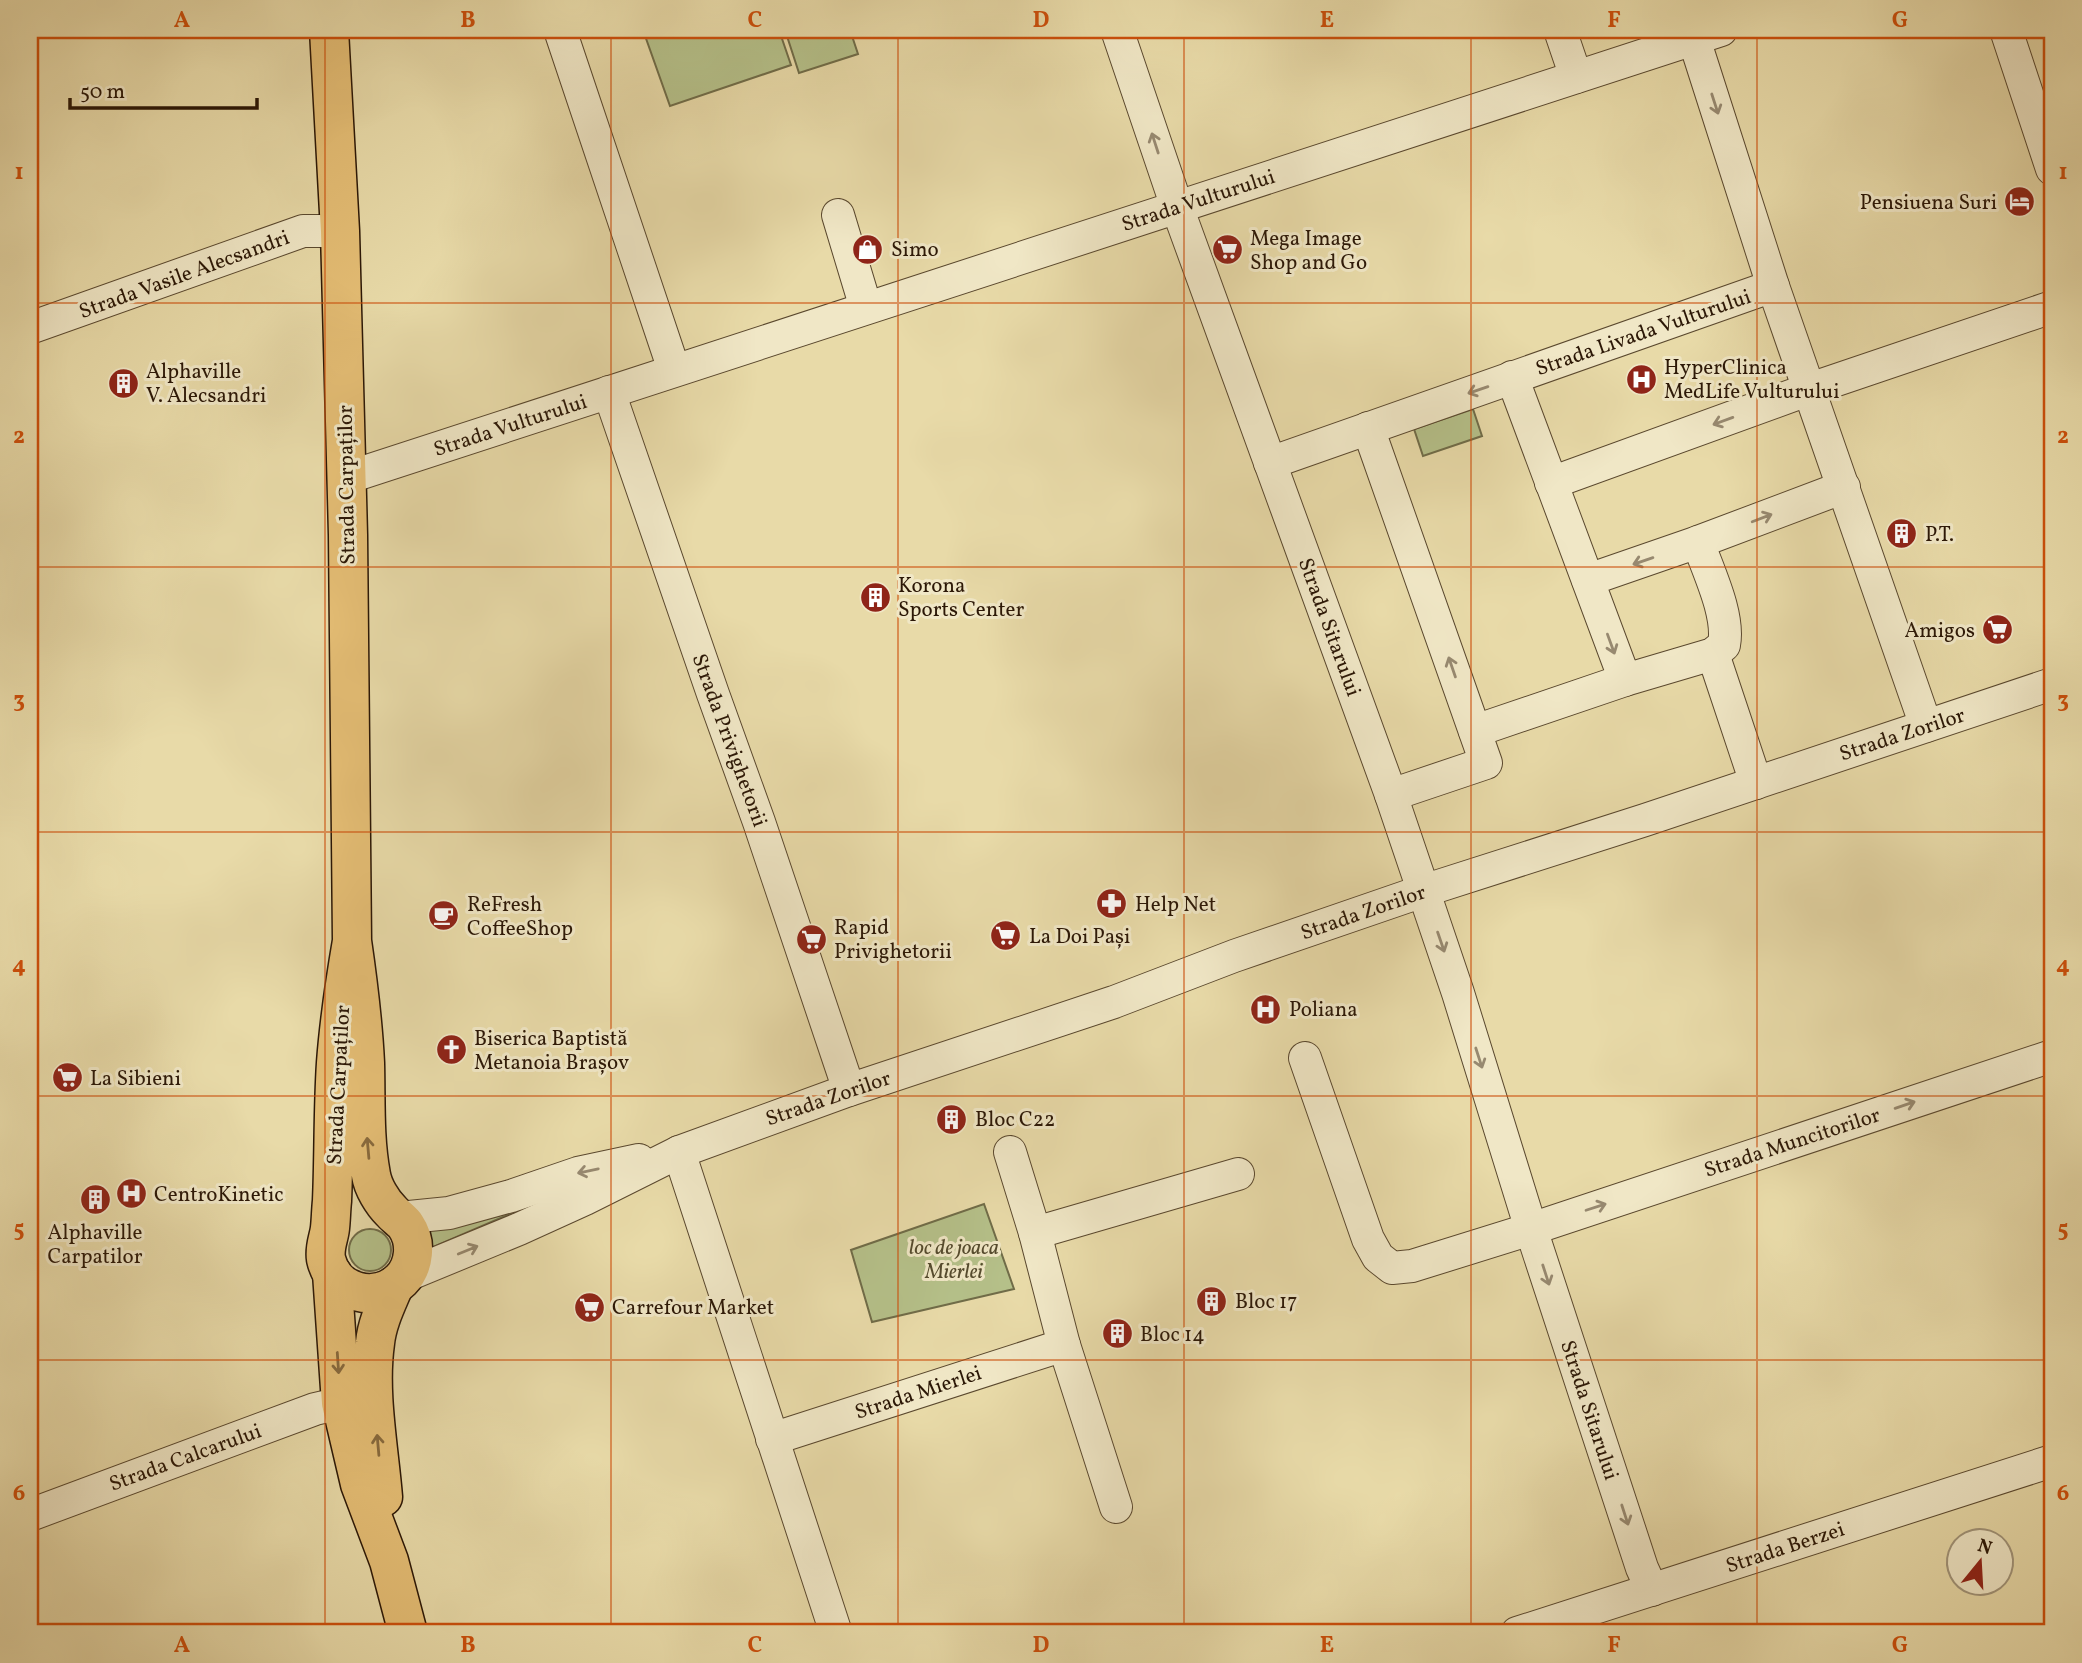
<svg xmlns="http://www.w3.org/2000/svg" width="2082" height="1663" font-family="Vollkorn,serif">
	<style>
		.green { fill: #b5c089; stroke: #706c48; stroke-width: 2 }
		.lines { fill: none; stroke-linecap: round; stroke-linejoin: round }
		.minor-casing { stroke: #5a482e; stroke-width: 34 }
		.major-casing { stroke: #2b1706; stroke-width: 41 }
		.minor { stroke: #f0e7c6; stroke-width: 32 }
		.major { stroke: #e4bd74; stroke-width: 38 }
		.oneway { stroke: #978970 }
		.oneway2 { stroke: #886a3d }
		.grid { fill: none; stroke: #cc4f0b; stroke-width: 2; stroke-opacity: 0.55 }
		.labels { text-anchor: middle; stroke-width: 6; stroke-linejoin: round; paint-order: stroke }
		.street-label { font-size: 21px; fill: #2b1706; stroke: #f0e7c6 }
		.poi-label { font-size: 21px; fill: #2b1706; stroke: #f0e7c6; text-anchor: start }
		.park-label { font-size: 21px; font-style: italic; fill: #544a2d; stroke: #f0e7c6 }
		.neatline { fill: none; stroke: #cc4f0b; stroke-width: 2.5 }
		.grid-label { font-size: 23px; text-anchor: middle; font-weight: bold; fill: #cc4f0b }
	</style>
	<rect width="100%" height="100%" fill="#e8daa8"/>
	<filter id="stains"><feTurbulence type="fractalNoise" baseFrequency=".00286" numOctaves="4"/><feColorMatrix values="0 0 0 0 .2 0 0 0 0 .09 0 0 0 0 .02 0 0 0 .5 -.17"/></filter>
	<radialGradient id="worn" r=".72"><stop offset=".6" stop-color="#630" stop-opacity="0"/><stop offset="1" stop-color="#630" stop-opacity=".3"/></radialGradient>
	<g class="green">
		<path d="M643,30h136l12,35 -121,41z"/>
		<path d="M785,30h65l8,24 -59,19z"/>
		<path d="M1473,409l9,27 -59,20 -9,-27z"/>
		<path d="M576,1192l-73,25 -72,31v-11l-4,-10z"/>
		<path d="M984,1204l30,85 -142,33 -21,-72z"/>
		<circle cx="370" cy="1250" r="21"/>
	</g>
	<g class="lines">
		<defs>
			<g id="minor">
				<path d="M560,30l114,340"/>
				<path d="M1117,30l60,177 214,588 67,198 73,236 111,339 10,22"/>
				<path d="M1560,30l16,47"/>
				<path d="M2006,30l46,139"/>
				<path d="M1694,39l79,247 153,440"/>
				<path d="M838,215l28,93"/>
				<path d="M30,328l273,-97h37"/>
				<path d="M1512,377l113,303 88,-26 11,-9c6,-30 -16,-74 -26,-103"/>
				<path d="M609,392l104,302 46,128 90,268"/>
				<path d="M1368,428l118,335 -95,32"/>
				<path d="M1270,463l503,-177"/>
				<path d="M346,478l1375,-448"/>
				<path d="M1551,483l259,-94 242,-82"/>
				<path d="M1588,580l110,-38 146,-55"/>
				<path d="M1713,654l43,129"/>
				<path d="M1475,731l150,-51"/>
				<path d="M1305,1058l63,181 10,18 14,11 20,-2 119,-37 521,-173"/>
				<path d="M679,1152l157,481"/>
				<path d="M1010,1152l25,81 29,112 52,162"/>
				<path d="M399,1218l50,-5 62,-17 67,-23 61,-13"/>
				<path d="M1035,1233l203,-59"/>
				<path d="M405,1276l114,-47 66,-30 94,-47 170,-62 265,-88 120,-46 189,-65 222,-71 407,-136"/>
				<path d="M772,1439l292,-94"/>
				<path d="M30,1515l285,-106 26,-6"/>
				<path d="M1517,1633l535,-172"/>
			</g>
			<g id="major">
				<path d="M329,30l11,201 8,304 4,406c6,41 11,81 13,122 1,37 -1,75 6,112 2,12 11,27 20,36 5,6 11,9 15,15 11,16 9,40 -5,54 -24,24 -67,14 -75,-21 -2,-12 3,-21 4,-31 1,-9 1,-18 2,-27 2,-46 1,-92 4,-138 3,-41 9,-81 16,-122"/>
				<path d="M332,1273l9,130 19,81 29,77 19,72"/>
				<path d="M383,1497c-4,-49 -15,-105 -8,-154 2,-20 11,-38 19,-57"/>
			</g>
		</defs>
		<use href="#minor" class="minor-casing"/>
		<use href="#major" class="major-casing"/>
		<use href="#minor" class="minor"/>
		<use href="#major" class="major"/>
	</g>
	<defs><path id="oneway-shaft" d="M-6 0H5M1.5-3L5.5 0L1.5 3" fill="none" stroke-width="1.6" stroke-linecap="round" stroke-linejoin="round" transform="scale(1.75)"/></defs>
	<g class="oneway">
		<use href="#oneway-shaft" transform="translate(1715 104) rotate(72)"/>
		<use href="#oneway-shaft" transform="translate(1155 143) rotate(-108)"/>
		<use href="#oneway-shaft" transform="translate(1478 390) rotate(161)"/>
		<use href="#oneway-shaft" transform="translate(1723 421) rotate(160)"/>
		<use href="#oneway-shaft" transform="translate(1762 518) rotate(-21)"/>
		<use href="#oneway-shaft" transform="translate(1643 561) rotate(161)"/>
		<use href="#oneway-shaft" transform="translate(1611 644) rotate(70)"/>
		<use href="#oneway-shaft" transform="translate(1452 667) rotate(-109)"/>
		<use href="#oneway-shaft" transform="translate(1441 942) rotate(71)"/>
		<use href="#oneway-shaft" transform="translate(1479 1058) rotate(72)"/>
		<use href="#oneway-shaft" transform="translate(1905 1105) rotate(-19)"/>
		<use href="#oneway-shaft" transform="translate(588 1171) rotate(168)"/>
		<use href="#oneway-shaft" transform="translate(1596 1207) rotate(-18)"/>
		<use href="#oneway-shaft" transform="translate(468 1250) rotate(-22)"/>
		<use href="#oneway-shaft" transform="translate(1546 1275) rotate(72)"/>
		<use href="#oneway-shaft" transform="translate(1625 1515) rotate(72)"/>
	</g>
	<g class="oneway2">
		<use href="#oneway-shaft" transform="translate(368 1148) rotate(-95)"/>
		<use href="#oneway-shaft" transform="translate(338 1363) rotate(86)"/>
		<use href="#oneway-shaft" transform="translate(378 1445) rotate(-95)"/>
	</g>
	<path class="grid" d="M325,30v1603M611,30v1603M898,30v1603M1184,30v1603M1471,30v1603M1757,30v1603M30,303h2022M30,567h2022M30,832h2022M30,1096h2022M30,1360h2022"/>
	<defs>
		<symbol id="hotel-disc" viewBox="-11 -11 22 22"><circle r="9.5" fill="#8f2418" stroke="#f0e7c6"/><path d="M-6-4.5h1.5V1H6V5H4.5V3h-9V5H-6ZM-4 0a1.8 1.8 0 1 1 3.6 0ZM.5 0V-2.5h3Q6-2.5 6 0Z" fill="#fff"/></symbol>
		<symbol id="shop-disc" viewBox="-11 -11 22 22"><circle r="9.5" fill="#8f2418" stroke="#f0e7c6"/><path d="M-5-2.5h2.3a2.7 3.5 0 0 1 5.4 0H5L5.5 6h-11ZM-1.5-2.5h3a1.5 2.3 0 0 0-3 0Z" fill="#fff"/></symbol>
		<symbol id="supermarket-disc" viewBox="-11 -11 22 22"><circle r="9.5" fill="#8f2418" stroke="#f0e7c6"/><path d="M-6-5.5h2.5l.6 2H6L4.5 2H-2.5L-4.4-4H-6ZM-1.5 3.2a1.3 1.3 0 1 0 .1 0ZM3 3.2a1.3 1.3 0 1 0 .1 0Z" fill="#fff"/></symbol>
		<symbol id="hospital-disc" viewBox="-11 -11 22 22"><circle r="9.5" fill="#8f2418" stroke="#f0e7c6"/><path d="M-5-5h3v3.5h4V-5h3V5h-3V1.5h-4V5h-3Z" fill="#fff"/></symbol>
		<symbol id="building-disc" viewBox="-11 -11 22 22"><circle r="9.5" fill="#8f2418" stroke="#f0e7c6"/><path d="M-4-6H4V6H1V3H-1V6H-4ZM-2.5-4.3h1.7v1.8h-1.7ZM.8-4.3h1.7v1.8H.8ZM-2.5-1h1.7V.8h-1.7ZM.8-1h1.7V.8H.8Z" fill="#fff"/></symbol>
		<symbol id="pharmacy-disc" viewBox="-11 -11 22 22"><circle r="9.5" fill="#8f2418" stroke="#f0e7c6"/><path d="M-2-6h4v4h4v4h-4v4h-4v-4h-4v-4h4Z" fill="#fff"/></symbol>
		<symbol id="cafe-disc" viewBox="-11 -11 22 22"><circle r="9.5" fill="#8f2418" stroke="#f0e7c6"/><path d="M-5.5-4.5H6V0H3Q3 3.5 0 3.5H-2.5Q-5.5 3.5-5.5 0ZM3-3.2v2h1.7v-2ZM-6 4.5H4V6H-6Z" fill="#fff"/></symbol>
		<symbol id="church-disc" viewBox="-11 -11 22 22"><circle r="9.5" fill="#8f2418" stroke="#f0e7c6"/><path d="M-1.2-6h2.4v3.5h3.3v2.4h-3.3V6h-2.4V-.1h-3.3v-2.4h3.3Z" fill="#fff"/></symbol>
	</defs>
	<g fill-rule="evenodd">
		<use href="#hotel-disc" x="2002" y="184" width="35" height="35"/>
		<use href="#shop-disc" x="850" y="232" width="35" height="35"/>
		<use href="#supermarket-disc" x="1210" y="232" width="35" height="35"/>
		<use href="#hospital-disc" x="1624" y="362" width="35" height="35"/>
		<use href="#building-disc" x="106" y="366" width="35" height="35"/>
		<use href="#building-disc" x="1884" y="516" width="35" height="35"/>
		<use href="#building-disc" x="858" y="580" width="35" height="35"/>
		<use href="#supermarket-disc" x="1980" y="612" width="35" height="35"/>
		<use href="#pharmacy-disc" x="1094" y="886" width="35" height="35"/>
		<use href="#cafe-disc" x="426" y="898" width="35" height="35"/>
		<use href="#supermarket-disc" x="988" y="918" width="35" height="35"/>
		<use href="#supermarket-disc" x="794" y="922" width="35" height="35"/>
		<use href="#hospital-disc" x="1248" y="992" width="35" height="35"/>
		<use href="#church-disc" x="434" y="1032" width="35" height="35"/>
		<use href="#supermarket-disc" x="50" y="1060" width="35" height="35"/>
		<use href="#building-disc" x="934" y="1102" width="35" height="35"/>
		<use href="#hospital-disc" x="114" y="1176" width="35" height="35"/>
		<use href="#building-disc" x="78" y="1182" width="35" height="35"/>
		<use href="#building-disc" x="1194" y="1284" width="35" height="35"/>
		<use href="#supermarket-disc" x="572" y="1290" width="35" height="35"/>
		<use href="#building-disc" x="1100" y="1316" width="35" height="35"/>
	</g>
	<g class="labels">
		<g class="street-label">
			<text transform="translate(1198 200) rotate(-18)" y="7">Strada Vulturului</text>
			<text transform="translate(184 274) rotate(-20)" y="7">Strada Vasile Alecsandri</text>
			<text transform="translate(1643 332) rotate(-19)" y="7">Strada Livada Vulturului</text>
			<text transform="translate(510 425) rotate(-18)" y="7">Strada Vulturului</text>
			<text transform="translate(346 485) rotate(-91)" y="7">Strada Carpaților</text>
			<text transform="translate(1330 627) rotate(70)" y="7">Strada Sitarului</text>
			<text transform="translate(1902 734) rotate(-18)" y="7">Strada Zorilor</text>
			<text transform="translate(730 740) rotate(70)" y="7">Strada Privighetorii</text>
			<text transform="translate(1363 912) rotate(-19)" y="7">Strada Zorilor</text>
			<text transform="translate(338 1085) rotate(-87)" y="7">Strada Carpaților</text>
			<text transform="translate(828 1098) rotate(-19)" y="7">Strada Zorilor</text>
			<text transform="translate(1792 1142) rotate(-18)" y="7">Strada Muncitorilor</text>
			<text transform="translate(918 1392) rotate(-18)" y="7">Strada Mierlei</text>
			<text transform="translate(1590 1410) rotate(72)" y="7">Strada Sitarului</text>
			<text transform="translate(185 1457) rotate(-20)" y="7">Strada Calcarului</text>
			<text transform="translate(1785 1547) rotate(-18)" y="7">Strada Berzei</text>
		</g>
		<g class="poi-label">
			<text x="1997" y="209" text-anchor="end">Pensiuena Suri</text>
			<text x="1250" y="245">Mega Image<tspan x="1250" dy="24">Shop and Go</tspan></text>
			<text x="891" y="256">Simo</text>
			<text x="1664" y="374">HyperClinica<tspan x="1664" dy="24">MedLife Vulturului</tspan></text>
			<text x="146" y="378">Alphaville<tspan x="146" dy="24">V. Alecsandri</tspan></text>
			<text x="1925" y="541">P.T.</text>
			<text x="898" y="592">Korona<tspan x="898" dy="24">Sports Center</tspan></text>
			<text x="1975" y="637" text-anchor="end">Amigos</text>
			<text x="467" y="911">ReFresh<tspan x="467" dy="24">CoffeeShop</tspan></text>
			<text x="1135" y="911">Help Net</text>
			<text x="834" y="934">Rapid<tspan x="834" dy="24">Privighetorii</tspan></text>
			<text x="1029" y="943">La Doi Pași</text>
			<text x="1289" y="1016">Poliana</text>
			<text x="474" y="1045">Biserica Baptistă<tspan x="474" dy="24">Metanoia Brașov</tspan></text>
			<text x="90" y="1085">La Sibieni</text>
			<text x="975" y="1126">Bloc C22</text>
			<text x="154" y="1201">CentroKinetic</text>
			<text x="95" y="1239" text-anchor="middle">Alphaville<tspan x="95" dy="24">Carpatilor</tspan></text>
			<text x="1235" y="1308">Bloc 17</text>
			<text x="612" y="1314">Carrefour Market</text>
			<text x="1140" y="1341">Bloc 14</text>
		</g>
		<g class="park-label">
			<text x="954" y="1254">loc de joaca<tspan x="954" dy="24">Mierlei</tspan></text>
		</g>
	</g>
	<rect width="2082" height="1663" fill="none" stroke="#e8daa8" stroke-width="77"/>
	<g transform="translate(1980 1562) rotate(18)"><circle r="33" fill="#f0e7c6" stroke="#a19479" stroke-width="2"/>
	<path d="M0-5L12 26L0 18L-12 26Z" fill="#8f2418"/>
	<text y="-10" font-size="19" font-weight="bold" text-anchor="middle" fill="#2b1706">N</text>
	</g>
	<path d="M70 98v10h187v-10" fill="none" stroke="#2b1706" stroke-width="3.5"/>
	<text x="80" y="98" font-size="21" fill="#2b1706" stroke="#f0e7c6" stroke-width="5" paint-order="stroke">50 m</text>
	<rect x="38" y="38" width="2006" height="1586" class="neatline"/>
	<g class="grid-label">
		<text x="182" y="27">A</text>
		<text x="468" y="27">B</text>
		<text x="755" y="27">C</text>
		<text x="1041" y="27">D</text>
		<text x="1327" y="27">E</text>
		<text x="1614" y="27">F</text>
		<text x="1900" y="27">G</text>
		<text x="19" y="179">1</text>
		<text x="2063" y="179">1</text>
		<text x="19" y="443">2</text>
		<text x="2063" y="443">2</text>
		<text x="19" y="707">3</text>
		<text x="2063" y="707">3</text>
		<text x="19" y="972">4</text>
		<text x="2063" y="972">4</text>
		<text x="19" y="1236">5</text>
		<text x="2063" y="1236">5</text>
		<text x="19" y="1500">6</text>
		<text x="2063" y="1500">6</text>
		<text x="182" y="1652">A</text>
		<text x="468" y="1652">B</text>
		<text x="755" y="1652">C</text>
		<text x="1041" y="1652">D</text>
		<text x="1327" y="1652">E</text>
		<text x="1614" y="1652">F</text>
		<text x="1900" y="1652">G</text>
	</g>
	<rect width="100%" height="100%" filter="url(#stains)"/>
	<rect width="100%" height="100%" fill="url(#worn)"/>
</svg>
